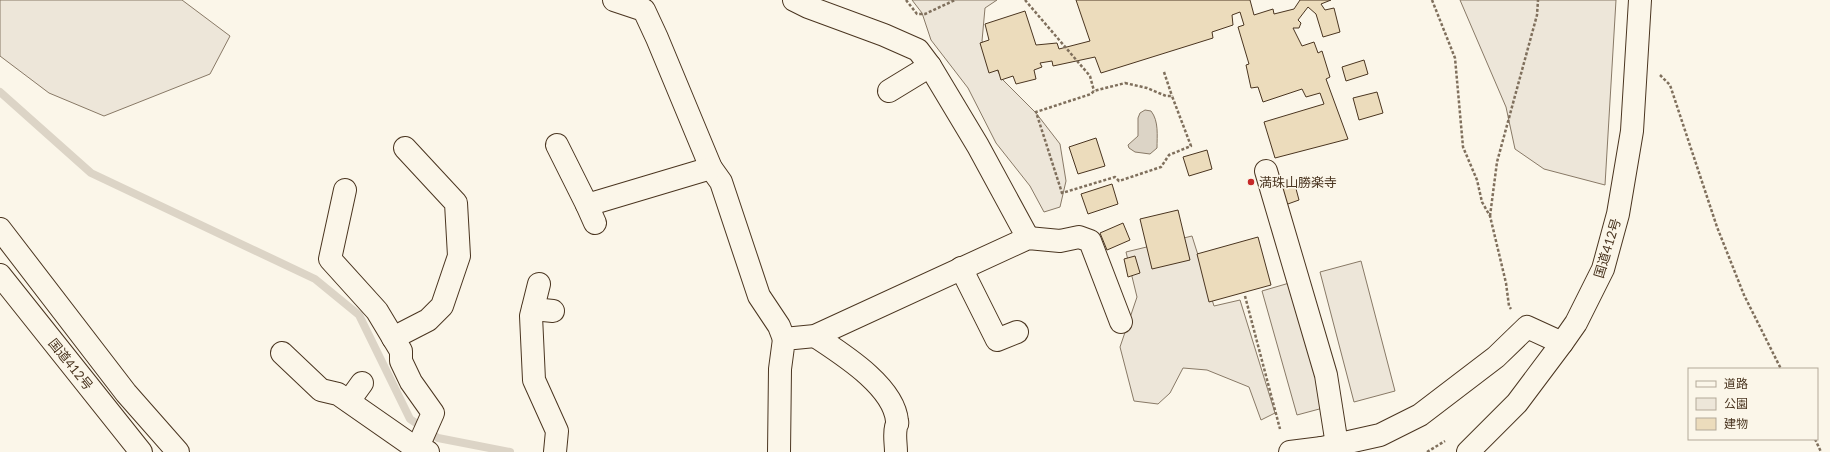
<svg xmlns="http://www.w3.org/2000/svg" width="1830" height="452" font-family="Lato,'Noto Sans JP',sans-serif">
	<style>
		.green { fill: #ede6d9; stroke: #887966 }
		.water { fill: #dcd4c6; stroke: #887966 }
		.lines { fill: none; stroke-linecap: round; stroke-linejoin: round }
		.stream { stroke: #dcd4c6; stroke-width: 8 }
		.building { fill: #ecdcbc; stroke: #4a3520 }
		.minor-casing { stroke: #4a3520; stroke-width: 24 }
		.highway-casing { stroke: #4a3520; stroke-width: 24 }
		.path { stroke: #7f6f5c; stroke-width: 2.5; stroke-dasharray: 3 2; stroke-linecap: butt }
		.minor { stroke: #fbf6e9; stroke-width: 22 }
		.highway { stroke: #fbf6e9; stroke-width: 22 }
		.poi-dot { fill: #c62828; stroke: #fbf6e9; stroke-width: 1.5 }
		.labels { text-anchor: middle; stroke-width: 3; stroke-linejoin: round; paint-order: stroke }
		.poi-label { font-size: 13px; fill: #4a3520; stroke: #fbf6e9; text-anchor: start }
		.street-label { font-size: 13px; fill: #4a3520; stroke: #fbf6e9 }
	</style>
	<rect width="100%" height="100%" fill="#fbf6e9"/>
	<g class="green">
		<path d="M0,0h182l48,36 -20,38 -106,42 -55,-23 -49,-37z"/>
		<path d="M912,0h85l-12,8 -3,33 20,38 34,34 24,31 6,37 -6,26 -16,5 -14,-26 -34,-43 -28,-55 -37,-48 -9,-27z"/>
		<path d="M1460,0h156l-11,185 -61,-16 -29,-20 -9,-42z"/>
		<path d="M1192,236l22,70 26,-6 35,113 -14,7 -12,-33 -42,-17 -24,-2 -13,25 -12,11 -24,-3 -14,-54 17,-50 -11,-45z"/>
		<path d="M1361,261l34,130 -41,11 -34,-130z"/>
		<path d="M1303,279l35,125 -41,11 -35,-124z"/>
	</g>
	<path class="water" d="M1145,110l6,1c8,10 6,25 6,37l-7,6 -15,-2 -6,-4 -1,-3 10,-9v-18l2,-5z"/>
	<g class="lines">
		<path class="stream" d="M0,92l91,81 224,106 44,36 51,104 28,19 72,14"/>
	</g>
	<g class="building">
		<path d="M1076,0h174l4,15 19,-6 1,5 20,-5 6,-9h31l-10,4 4,6 9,-2 6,24 -17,5 -7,-23 -8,-7 -10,13 3,3 -2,5h-6l9,18 12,-4 4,11 4,-2 8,26 -4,2 22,60 -73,19 -11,-36 60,-18 -4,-11 -14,4 -4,-8 -39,13 -5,-15 -7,1 -5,-23 3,-1 -11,-37 6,-2 -4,-13 -8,3 1,10 -21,7 1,6 -112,35 -6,-16 -42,9 -1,-5 -12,2 2,4 -8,3 2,9 -20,5 -3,-8 -12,4 -3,-10 -9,3 -9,-30 9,-3 -4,-16 40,-13 11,34 21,-2 2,6 31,-8z"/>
		<path d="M1364,60l4,14 -22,7 -4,-14z"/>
		<path d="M1377,92l6,21 -24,7 -6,-22z"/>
		<path d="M1096,138l9,28 -27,8 -9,-27z"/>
		<path d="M1207,150l5,19 -23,7 -6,-19z"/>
		<path d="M1112,184l6,20 -30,10 -7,-20z"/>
		<path d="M1295,185l4,15 -14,5 -5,-16z"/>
		<path d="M1178,210l12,50 -38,9 -12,-50z"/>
		<path d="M1123,223l7,17 -23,10 -7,-17z"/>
		<path d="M1258,237l13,48 -62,17 -12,-48z"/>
		<path d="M1135,256l5,17 -12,4 -4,-18z"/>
	</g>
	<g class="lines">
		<defs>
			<g id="minor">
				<path d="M614,0l30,10 13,28 54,130 10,14 38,114 20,30 5,13"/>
				<path d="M794,0l14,7 76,28 34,15 12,16 48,80 50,92"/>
				<path d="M889,91l41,-25"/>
				<path d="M557,145l30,60 124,-37"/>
				<path d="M1266,171l60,204 11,70"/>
				<path d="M345,190l-15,69 47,52 24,40v10l10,21 22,31 -16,36"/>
				<path d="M587,205l8,18"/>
				<path d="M0,229l126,164 52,59"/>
				<path d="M961,268l36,72 20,-8"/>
				<path d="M539,284l-8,32 3,64 23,51 -2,21"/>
				<path d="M533,309l20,2"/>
				<path d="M815,336c27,18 79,50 82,85 1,4 0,2 -1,6 -2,8 0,17 0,25"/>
				<path d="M393,338l35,-18 14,-14 17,-50 -3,-53 -51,-55"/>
				<path d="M282,353l39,37 17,4 79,55 11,3"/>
				<path d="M349,401l13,-18"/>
				<path d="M779,452l1,-83 4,-30 31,-3 213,-98 32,3 19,-4 11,4 31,81"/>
				<path d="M1290,452l32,-4"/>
				<path d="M1323,452l-1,-4 58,-13 40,-20 76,-58 31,-30 35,16"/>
			</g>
			<g id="highway">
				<path d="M0,275l141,177"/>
				<path d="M1468,452l49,-49 45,-60 14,-20 27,-54 15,-55 14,-83 8,-131"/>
			</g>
		</defs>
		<use href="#minor" class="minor-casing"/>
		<use href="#highway" class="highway-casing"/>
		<g class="path">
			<path d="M906,0l11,14h8l30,-14"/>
			<path d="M1025,0l65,76 4,15"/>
			<path d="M1432,0l23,58 8,89 14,33 5,22 8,14 16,67 3,23 2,3"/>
			<path d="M1164,72l8,24"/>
			<path d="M1660,75l10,10 47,142 27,68 37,74"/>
			<path d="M1125,83l22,5 19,8h6l19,50 -22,9 -8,12 -42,14 -4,-4 -53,16 -26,-81 55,-18 3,-3z"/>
			<path d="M1490,216l7,-54 40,-147 1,-15"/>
			<path d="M1245,296l35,133"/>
			<path d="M1815,439l6,13"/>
			<path d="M1427,452l18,-11"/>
		</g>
		<use href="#minor" class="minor"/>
		<use href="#highway" class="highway"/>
	</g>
	<circle class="poi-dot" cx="1251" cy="182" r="4"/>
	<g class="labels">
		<g class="poi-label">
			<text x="1259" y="187">満珠山勝楽寺</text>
		</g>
		<g class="street-label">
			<text transform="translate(1607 248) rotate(-73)" y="5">国道412号</text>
			<text transform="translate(71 364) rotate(51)" y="5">国道412号</text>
		</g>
	</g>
	<rect x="1688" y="368" width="130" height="72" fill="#fbf6e9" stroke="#b4a999"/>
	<rect x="1696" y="381" width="20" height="6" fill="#fbf6e9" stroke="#b4a999"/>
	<text x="1724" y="388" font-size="12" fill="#4a3520">道路</text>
	<rect x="1696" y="398" width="20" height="12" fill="#ede6d9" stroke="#b4a999"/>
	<text x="1724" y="408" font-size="12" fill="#4a3520">公園</text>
	<rect x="1696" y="418" width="20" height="12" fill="#ecdcbc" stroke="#b4a999"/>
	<text x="1724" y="428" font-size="12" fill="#4a3520">建物</text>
</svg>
